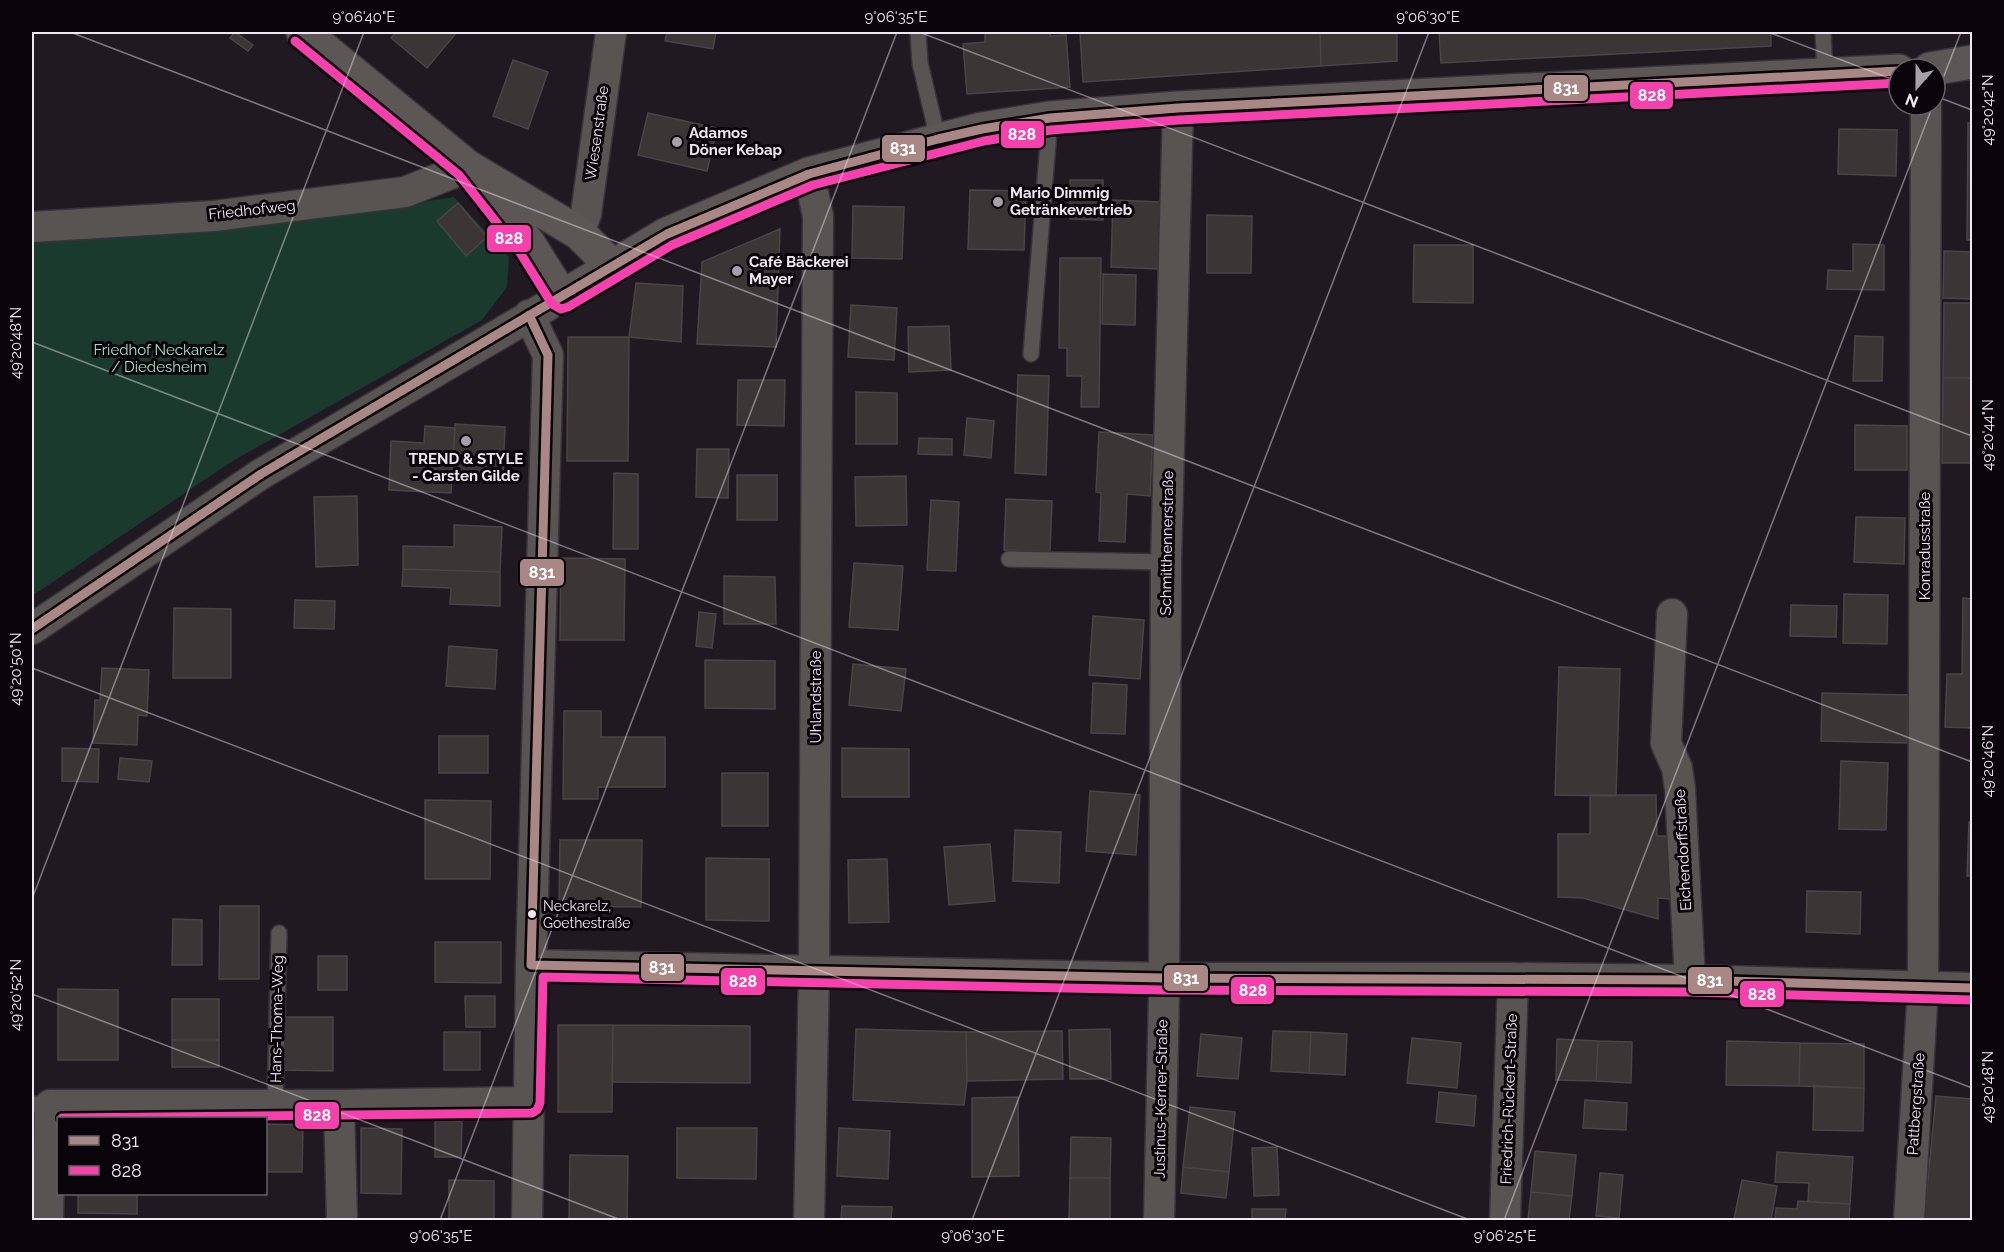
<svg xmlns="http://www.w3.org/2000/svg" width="2004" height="1252" font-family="Raleway,sans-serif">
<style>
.green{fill:#1b3a2e}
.building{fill:#3c3535;stroke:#4b4444;stroke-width:1.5}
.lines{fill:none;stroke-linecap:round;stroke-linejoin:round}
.lane-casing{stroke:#38333a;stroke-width:18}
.street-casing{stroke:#38333a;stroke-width:33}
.secondary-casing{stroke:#38333a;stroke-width:36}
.lane{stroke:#585452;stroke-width:15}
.street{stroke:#585452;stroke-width:30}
.secondary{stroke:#5c5755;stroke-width:33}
.bus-1-casing{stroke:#09040a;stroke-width:14}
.bus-2-casing{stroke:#09040a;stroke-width:14}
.bus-1{stroke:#a88784;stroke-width:9}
.bus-2{stroke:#f640ac;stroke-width:9}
.ticks{fill:none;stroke:#f1e7f3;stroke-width:1.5;stroke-opacity:0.45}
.poi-dot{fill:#a89faa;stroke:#09040a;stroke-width:2}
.bus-dot{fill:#f1e7f3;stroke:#09040a;stroke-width:2}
.labels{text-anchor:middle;stroke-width:6;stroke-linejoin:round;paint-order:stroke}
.bus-label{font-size:14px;fill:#f1e7f3;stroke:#09040a;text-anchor:start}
.street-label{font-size:15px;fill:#f1e7f3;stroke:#09040a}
.poi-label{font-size:15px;font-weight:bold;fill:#f1e7f3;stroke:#09040a;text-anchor:start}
.park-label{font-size:15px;fill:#9de0c2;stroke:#09040a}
.line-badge{stroke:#09040a;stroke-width:2}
.badge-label{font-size:16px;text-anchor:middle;font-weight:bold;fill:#fff}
.neatline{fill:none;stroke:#f1e7f3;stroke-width:2}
.ticks-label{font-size:15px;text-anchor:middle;fill:#f1e7f3}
</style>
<rect width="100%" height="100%" fill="#201922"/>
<path class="green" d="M 454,197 L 509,257 L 507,287 L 482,320 L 231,462 L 32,596 L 32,239 L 270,225 Z"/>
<path class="building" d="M 235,32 L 253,45 L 248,51 L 230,38 Z
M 396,32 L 457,32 L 427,68 L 391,38 Z
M 667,32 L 716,32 L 713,49 L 665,41 Z
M 1003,32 L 1050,32 L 1050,36 L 1066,35 L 1070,87 L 967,94 L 963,44 L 985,42 L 985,33 Z
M 1080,32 L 1320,32 L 1321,66 L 1083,82 Z
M 1320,32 L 1397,32 L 1397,61 L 1321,66 Z
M 1439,32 L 1771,32 L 1771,46 L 1441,63 Z
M 513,60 L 548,72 L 528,129 L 493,116 Z
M 648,113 L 717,128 L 707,171 L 638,155 Z
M 1968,123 L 1972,123 L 1972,240 L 1967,240 Z
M 1839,129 L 1897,130 L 1896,176 L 1838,174 Z
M 1070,180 L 1103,180 L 1103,220 L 1070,219 Z
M 970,190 L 1026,191 L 1024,250 L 968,249 Z
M 1113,200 L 1161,202 L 1159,269 L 1111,267 Z
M 458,203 L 487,237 L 466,256 L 437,221 Z
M 853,206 L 904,207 L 902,259 L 852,258 Z
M 1207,215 L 1252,216 L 1251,273 L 1207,273 Z
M 780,229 L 776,347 L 697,344 L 702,262 Z
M 1853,244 L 1884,245 L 1884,290 L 1827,289 L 1828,270 L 1853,271 Z
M 1414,245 L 1473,245 L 1473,303 L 1413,302 Z
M 1944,251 L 1972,252 L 1972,299 L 1943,298 Z
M 1060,258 L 1101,258 L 1099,407 L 1081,407 L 1082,376 L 1067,376 L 1067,348 L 1059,348 Z
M 1103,274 L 1136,275 L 1135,325 L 1102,324 Z
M 636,283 L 683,286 L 681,342 L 629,337 Z
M 1944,303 L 1972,303 L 1972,378 L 1943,378 Z
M 851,305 L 897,308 L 894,360 L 848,357 Z
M 949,326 L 951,370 L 909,372 L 908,327 Z
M 1855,336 L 1883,337 L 1882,381 L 1853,381 Z
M 568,337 L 629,337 L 628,461 L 567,461 Z
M 1018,375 L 1049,376 L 1046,475 L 1015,473 Z
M 1943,378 L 1972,378 L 1972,463 L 1942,463 Z
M 738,380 L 785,380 L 784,426 L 737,425 Z
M 856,392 L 897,393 L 897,444 L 856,444 Z
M 967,418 L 994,421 L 991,458 L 964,455 Z
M 455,424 L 505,427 L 503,477 L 452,474 Z
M 1855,425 L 1907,426 L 1907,470 L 1855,470 Z
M 425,426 L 455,428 L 451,493 L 389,490 L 391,441 L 424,443 Z
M 1099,432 L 1153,435 L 1150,496 L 1127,494 L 1125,542 L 1099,541 L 1101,493 L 1096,492 Z
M 919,438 L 952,439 L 952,455 L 918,454 Z
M 697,449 L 729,449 L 728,498 L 696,497 Z
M 614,473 L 638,474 L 638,549 L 613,549 Z
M 737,475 L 777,475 L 777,520 L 737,520 Z
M 906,476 L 907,525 L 856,526 L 855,477 Z
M 357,496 L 358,565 L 316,567 L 314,497 Z
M 1006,499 L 1052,501 L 1050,552 L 1004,550 Z
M 931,500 L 959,502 L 956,571 L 927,570 Z
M 1856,517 L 1905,518 L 1904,564 L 1854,562 Z
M 454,525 L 502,527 L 500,572 L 403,569 L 403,546 L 454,547 Z
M 561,558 L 625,559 L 624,640 L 560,640 Z
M 854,563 L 903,566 L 898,630 L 849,627 Z
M 403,569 L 500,572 L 500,606 L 450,604 L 451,588 L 402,586 Z
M 724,576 L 775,577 L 776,624 L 724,624 Z
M 1844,594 L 1888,595 L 1887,644 L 1843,643 Z
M 1963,598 L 1972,599 L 1972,728 L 1945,727 L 1947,674 L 1962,674 Z
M 295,600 L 335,601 L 334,629 L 294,628 Z
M 1791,605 L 1837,606 L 1836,637 L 1790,636 Z
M 174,608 L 231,609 L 231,678 L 173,678 Z
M 699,612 L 716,614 L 712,648 L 696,646 Z
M 1093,616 L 1144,620 L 1140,679 L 1089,675 Z
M 449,646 L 497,650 L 495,689 L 446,686 Z
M 705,660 L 775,661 L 775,709 L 705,708 Z
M 853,664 L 906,669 L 901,711 L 849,705 Z
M 1559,667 L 1620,669 L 1616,796 L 1555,795 Z
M 102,668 L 149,670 L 147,716 L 138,715 L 137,745 L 93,743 L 95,700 L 100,700 Z
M 1093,683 L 1127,685 L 1125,734 L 1091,733 Z
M 1822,693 L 1908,695 L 1907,743 L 1821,741 Z
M 564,711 L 601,711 L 601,737 L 665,737 L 665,787 L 598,787 L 598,799 L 563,799 Z
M 439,736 L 488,736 L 488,773 L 439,773 Z
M 62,748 L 99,749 L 98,782 L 62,781 Z
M 842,748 L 909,749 L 909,797 L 842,797 Z
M 120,758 L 152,761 L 149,782 L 118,779 Z
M 1841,761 L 1888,763 L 1886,830 L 1839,829 Z
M 722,773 L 768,773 L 768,826 L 722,826 Z
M 1090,791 L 1140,795 L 1136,855 L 1086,851 Z
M 1590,795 L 1656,795 L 1657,836 L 1673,836 L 1672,899 L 1658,898 L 1658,919 L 1583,898 L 1558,897 L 1558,834 L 1590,834 Z
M 425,800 L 491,801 L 490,879 L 425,879 Z
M 1969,822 L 1972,822 L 1972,876 L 1967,876 Z
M 1015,830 L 1061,832 L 1059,883 L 1013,881 Z
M 560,840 L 642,840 L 641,907 L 559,906 Z
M 990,844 L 995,901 L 949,905 L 944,847 Z
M 706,858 L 769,859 L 769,921 L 706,920 Z
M 887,859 L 889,922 L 849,923 L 848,860 Z
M 1807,891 L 1861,892 L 1860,934 L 1806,932 Z
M 220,906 L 259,906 L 259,979 L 219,979 Z
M 173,919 L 202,920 L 202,965 L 172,965 Z
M 435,942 L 501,942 L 501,983 L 435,982 Z
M 318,956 L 347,956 L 347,990 L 318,990 Z
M 58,989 L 118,990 L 118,1060 L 58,1060 Z
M 465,996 L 495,996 L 495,1027 L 466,1027 Z
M 172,999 L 219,999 L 219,1040 L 172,1040 Z
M 282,1017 L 333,1017 L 333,1071 L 282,1070 Z
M 558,1025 L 613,1025 L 612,1112 L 558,1112 Z
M 613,1025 L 750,1026 L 750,1083 L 612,1082 Z
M 856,1029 L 966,1032 L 967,1081 L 964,1105 L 853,1100 Z
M 1110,1029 L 1111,1079 L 1070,1079 L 1069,1030 Z
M 1062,1031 L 1063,1079 L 967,1081 L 966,1032 Z
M 1273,1031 L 1311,1032 L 1309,1073 L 1271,1071 Z
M 444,1032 L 480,1032 L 480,1070 L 444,1070 Z
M 1311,1032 L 1347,1034 L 1345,1075 L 1309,1073 Z
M 1201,1034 L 1242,1038 L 1238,1079 L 1197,1076 Z
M 1412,1038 L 1461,1043 L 1457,1088 L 1407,1083 Z
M 1557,1039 L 1598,1041 L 1596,1081 L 1556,1080 Z
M 172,1040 L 219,1040 L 219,1067 L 172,1067 Z
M 1598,1041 L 1632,1042 L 1631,1083 L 1596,1081 Z
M 1727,1041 L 1800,1043 L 1799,1086 L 1726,1085 Z
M 1800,1043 L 1864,1044 L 1864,1088 L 1799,1086 Z
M 1814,1086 L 1864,1088 L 1863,1131 L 1813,1130 Z
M 1439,1092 L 1476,1096 L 1474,1126 L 1436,1122 Z
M 1936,1096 L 1972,1099 L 1972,1220 L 1924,1220 Z
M 1018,1097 L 1019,1176 L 972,1177 L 972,1098 Z
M 1585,1100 L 1627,1103 L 1626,1130 L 1583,1128 Z
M 1190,1107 L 1235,1112 L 1229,1172 L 1183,1167 Z
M 435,1120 L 462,1121 L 461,1157 L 435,1157 Z
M 266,1124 L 303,1125 L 302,1172 L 266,1172 Z
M 361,1128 L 402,1129 L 401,1194 L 361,1193 Z
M 677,1128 L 757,1128 L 756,1179 L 677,1178 Z
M 839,1128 L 890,1131 L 888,1179 L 837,1176 Z
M 1071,1137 L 1111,1138 L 1110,1178 L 1070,1178 Z
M 1277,1147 L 1279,1195 L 1254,1196 L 1252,1148 Z
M 1535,1151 L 1576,1155 L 1572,1196 L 1531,1192 Z
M 1777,1152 L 1853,1157 L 1850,1204 L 1808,1202 L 1809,1183 L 1775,1182 Z
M 570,1155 L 628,1156 L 627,1220 L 569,1220 Z
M 1183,1167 L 1229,1172 L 1226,1198 L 1181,1193 Z
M 1600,1173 L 1623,1175 L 1619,1218 L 1596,1216 Z
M 1070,1178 L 1110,1178 L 1110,1220 L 1069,1220 Z
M 449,1180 L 494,1181 L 494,1220 L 449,1220 Z
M 1742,1180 L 1777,1186 L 1771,1220 L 1734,1219 Z
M 1531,1192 L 1572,1196 L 1569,1220 L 1528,1220 Z
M 78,1194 L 137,1194 L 137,1214 L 78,1213 Z
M 1798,1201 L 1850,1204 L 1849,1220 L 1775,1220 L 1776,1208 L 1797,1209 Z
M 842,1206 L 892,1207 L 891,1220 L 841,1220 Z
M 1252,1209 L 1286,1209 L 1285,1220 L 1252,1220 Z
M 701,1219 L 757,1219 L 757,1220 L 701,1220 Z"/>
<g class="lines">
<g class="lane-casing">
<path id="lane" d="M 918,32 L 920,63 L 938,139
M 1823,32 L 1825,76
M 1031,354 L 1050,118
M 1009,559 L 1166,562
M 32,1104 L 50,1105
M 275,1105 L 279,933"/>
</g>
<g class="street-casing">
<path id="street" d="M 32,227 L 214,216 L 405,192 L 468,167
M 579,233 L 586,214 L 611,32
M 1672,614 L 1666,743 L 1677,768 L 1680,789 L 1690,980
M 32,629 L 261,474 L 547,306
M 531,965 L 1164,978 L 1513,978 L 1690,980 L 1972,988
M 339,1105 L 342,1220
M 48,1220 L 50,1105 L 339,1105 L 528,1102
M 527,1220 L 531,965 L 548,355 L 529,315
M 809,1220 L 814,972 L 818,216 L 809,174
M 1159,1220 L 1164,994 L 1166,562 L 1178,108
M 1505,1220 L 1513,978
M 1909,1220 L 1923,988 L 1926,105"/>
</g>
<g class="secondary-casing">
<path id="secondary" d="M 303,32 L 468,167 L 579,233 L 612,266
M 1930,69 L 1972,62
M 468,167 L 529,244 L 562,297 L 667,234 L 809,174 L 982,129 L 1050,118 L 1178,108 L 1899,71"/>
</g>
<use href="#lane" class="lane"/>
<use href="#street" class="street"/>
<use href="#secondary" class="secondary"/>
<g class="bus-1-casing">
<path id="bus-1" d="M 529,315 L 548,355 L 531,965 L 1164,978 L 1690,980 L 1972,988
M 32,629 L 261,474 L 667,234 L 809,174 L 938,139 L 982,129 L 1050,118 L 1178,108 L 1899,71"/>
</g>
<g class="bus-2-casing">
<path id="bus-2" d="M 295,41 L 459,175 L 519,251 L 552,304 L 561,309 L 568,307 L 672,245 L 813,185 L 984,141 L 1051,130 L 1179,120 L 1899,83
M 62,1118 L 532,1113 L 537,1110 L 540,1103 L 543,977 L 1164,990 L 1690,992 L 1972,1000"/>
</g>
<use href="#bus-1" class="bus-1"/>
<use href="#bus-2" class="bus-2"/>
</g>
<path class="ticks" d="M 70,32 L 1972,762M 919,32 L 1972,436M 1768,32 L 1899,82M 1935,96 L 1972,110M 1935,99 L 1961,32M 32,342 L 1972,1088M 32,668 L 1470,1220M 32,899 L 364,32M 32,994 L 621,1220M 440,1220 L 897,32M 972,1220 L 1429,32M 1504,1220 L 1933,105"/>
<g class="poi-dot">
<circle cx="677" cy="142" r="6"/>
<circle cx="998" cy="202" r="6"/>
<circle cx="737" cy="271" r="6"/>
<circle cx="466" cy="441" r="6"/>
</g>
<circle class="bus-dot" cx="532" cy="914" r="5"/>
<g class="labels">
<g class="bus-label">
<text x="543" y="911">Neckarelz,<tspan x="543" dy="17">Goethestraße</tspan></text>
</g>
<g class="street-label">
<text transform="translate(597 133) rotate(-82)" y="5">Wiesenstraße</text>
<text transform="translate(252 210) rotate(-6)" y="5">Friedhofweg</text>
<text transform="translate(1167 543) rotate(-89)" y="5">Schmitthennerstraße</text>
<text transform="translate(1925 546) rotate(-90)" y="5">Konradusstraße</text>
<text transform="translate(816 697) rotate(-90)" y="5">Uhlandstraße</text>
<text transform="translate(1683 850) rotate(-93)" y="5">Eichendorffstraße</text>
<text transform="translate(277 1019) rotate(-89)" y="5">Hans-Thoma-Weg</text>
<text transform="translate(1161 1099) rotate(-89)" y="5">Justinus-Kerner-Straße</text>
<text transform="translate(1509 1099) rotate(-88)" y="5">Friedrich-Rückert-Straße</text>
<text transform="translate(1916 1104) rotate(-86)" y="5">Pattbergstraße</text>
</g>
<g class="poi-label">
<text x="689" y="138">Adamos<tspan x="689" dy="17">Döner Kebap</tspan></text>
<text x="1010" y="198">Mario Dimmig<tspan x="1010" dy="17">Getränkevertrieb</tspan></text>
<text x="749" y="267">Café Bäckerei<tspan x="749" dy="17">Mayer</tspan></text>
<text x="466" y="464" text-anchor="middle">TREND &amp; STYLE<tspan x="466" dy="17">- Carsten Gilde</tspan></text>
</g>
<g class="park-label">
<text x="159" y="355">Friedhof Neckarelz<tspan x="159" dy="17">/ Diedesheim</tspan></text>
</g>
</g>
<g class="line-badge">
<rect x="1543" y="74" width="46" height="28" rx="6" fill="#a88784"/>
<rect x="1629" y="81" width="45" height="29" rx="6" fill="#f640ac"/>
<rect x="1000" y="120" width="45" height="29" rx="6" fill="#f640ac"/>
<rect x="881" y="134" width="45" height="29" rx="6" fill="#a88784"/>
<rect x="486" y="224" width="46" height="29" rx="6" fill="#f640ac"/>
<rect x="519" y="558" width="46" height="29" rx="6" fill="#a88784"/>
<rect x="640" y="953" width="45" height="29" rx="6" fill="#a88784"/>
<rect x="1163" y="964" width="46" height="28" rx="6" fill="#a88784"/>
<rect x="1687" y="966" width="46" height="29" rx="6" fill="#a88784"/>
<rect x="720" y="967" width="46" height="29" rx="6" fill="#f640ac"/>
<rect x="1230" y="976" width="45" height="29" rx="6" fill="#f640ac"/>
<rect x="1739" y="980" width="46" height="28" rx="6" fill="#f640ac"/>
<rect x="294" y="1101" width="46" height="29" rx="6" fill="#f640ac"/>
</g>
<g class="badge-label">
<text x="1566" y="94">831</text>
<text x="1652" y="101">828</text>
<text x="1022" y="140">828</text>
<text x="903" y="154">831</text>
<text x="509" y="244">828</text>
<text x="542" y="578">831</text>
<text x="662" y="973">831</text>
<text x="1186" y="984">831</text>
<text x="1710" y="986">831</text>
<text x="743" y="987">828</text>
<text x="1253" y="996">828</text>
<text x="1762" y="1000">828</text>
<text x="317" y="1121">828</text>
</g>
<rect width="2004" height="1252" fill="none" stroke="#09040a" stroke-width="66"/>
<rect x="57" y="1117" width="210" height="78" fill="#09040a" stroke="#665f67" stroke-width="1.5"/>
<rect x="69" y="1136" width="30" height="9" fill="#a88784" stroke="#665f67" stroke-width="1.5"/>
<text x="111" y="1147" font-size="18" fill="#f1e7f3">831</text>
<rect x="69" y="1166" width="30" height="9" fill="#f640ac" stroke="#665f67" stroke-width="1.5"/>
<text x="111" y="1177" font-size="18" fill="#f1e7f3">828</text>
<g transform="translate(1917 87) rotate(201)"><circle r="28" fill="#09040a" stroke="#665f67" stroke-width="1.5"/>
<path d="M0-4.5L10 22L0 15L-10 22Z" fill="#a89faa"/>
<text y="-9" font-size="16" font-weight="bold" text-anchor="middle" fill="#f1e7f3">N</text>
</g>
<rect x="33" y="33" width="1938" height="1186" class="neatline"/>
<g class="ticks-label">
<text x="364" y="22">9°06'40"E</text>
<text x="896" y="22">9°06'35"E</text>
<text x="1428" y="22">9°06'30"E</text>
<text transform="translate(1988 110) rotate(-90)" y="5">49°20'42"N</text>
<text transform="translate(16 343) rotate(-90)" y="5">49°20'48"N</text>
<text transform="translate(1988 435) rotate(-90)" y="5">49°20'44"N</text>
<text transform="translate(16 669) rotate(-90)" y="5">49°20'50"N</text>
<text transform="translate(1988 761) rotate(-90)" y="5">49°20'46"N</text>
<text transform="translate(16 995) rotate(-90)" y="5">49°20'52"N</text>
<text transform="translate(1988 1087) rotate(-90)" y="5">49°20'48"N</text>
<text x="441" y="1241">9°06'35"E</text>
<text x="973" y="1241">9°06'30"E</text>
<text x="1505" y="1241">9°06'25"E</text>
</g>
</svg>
